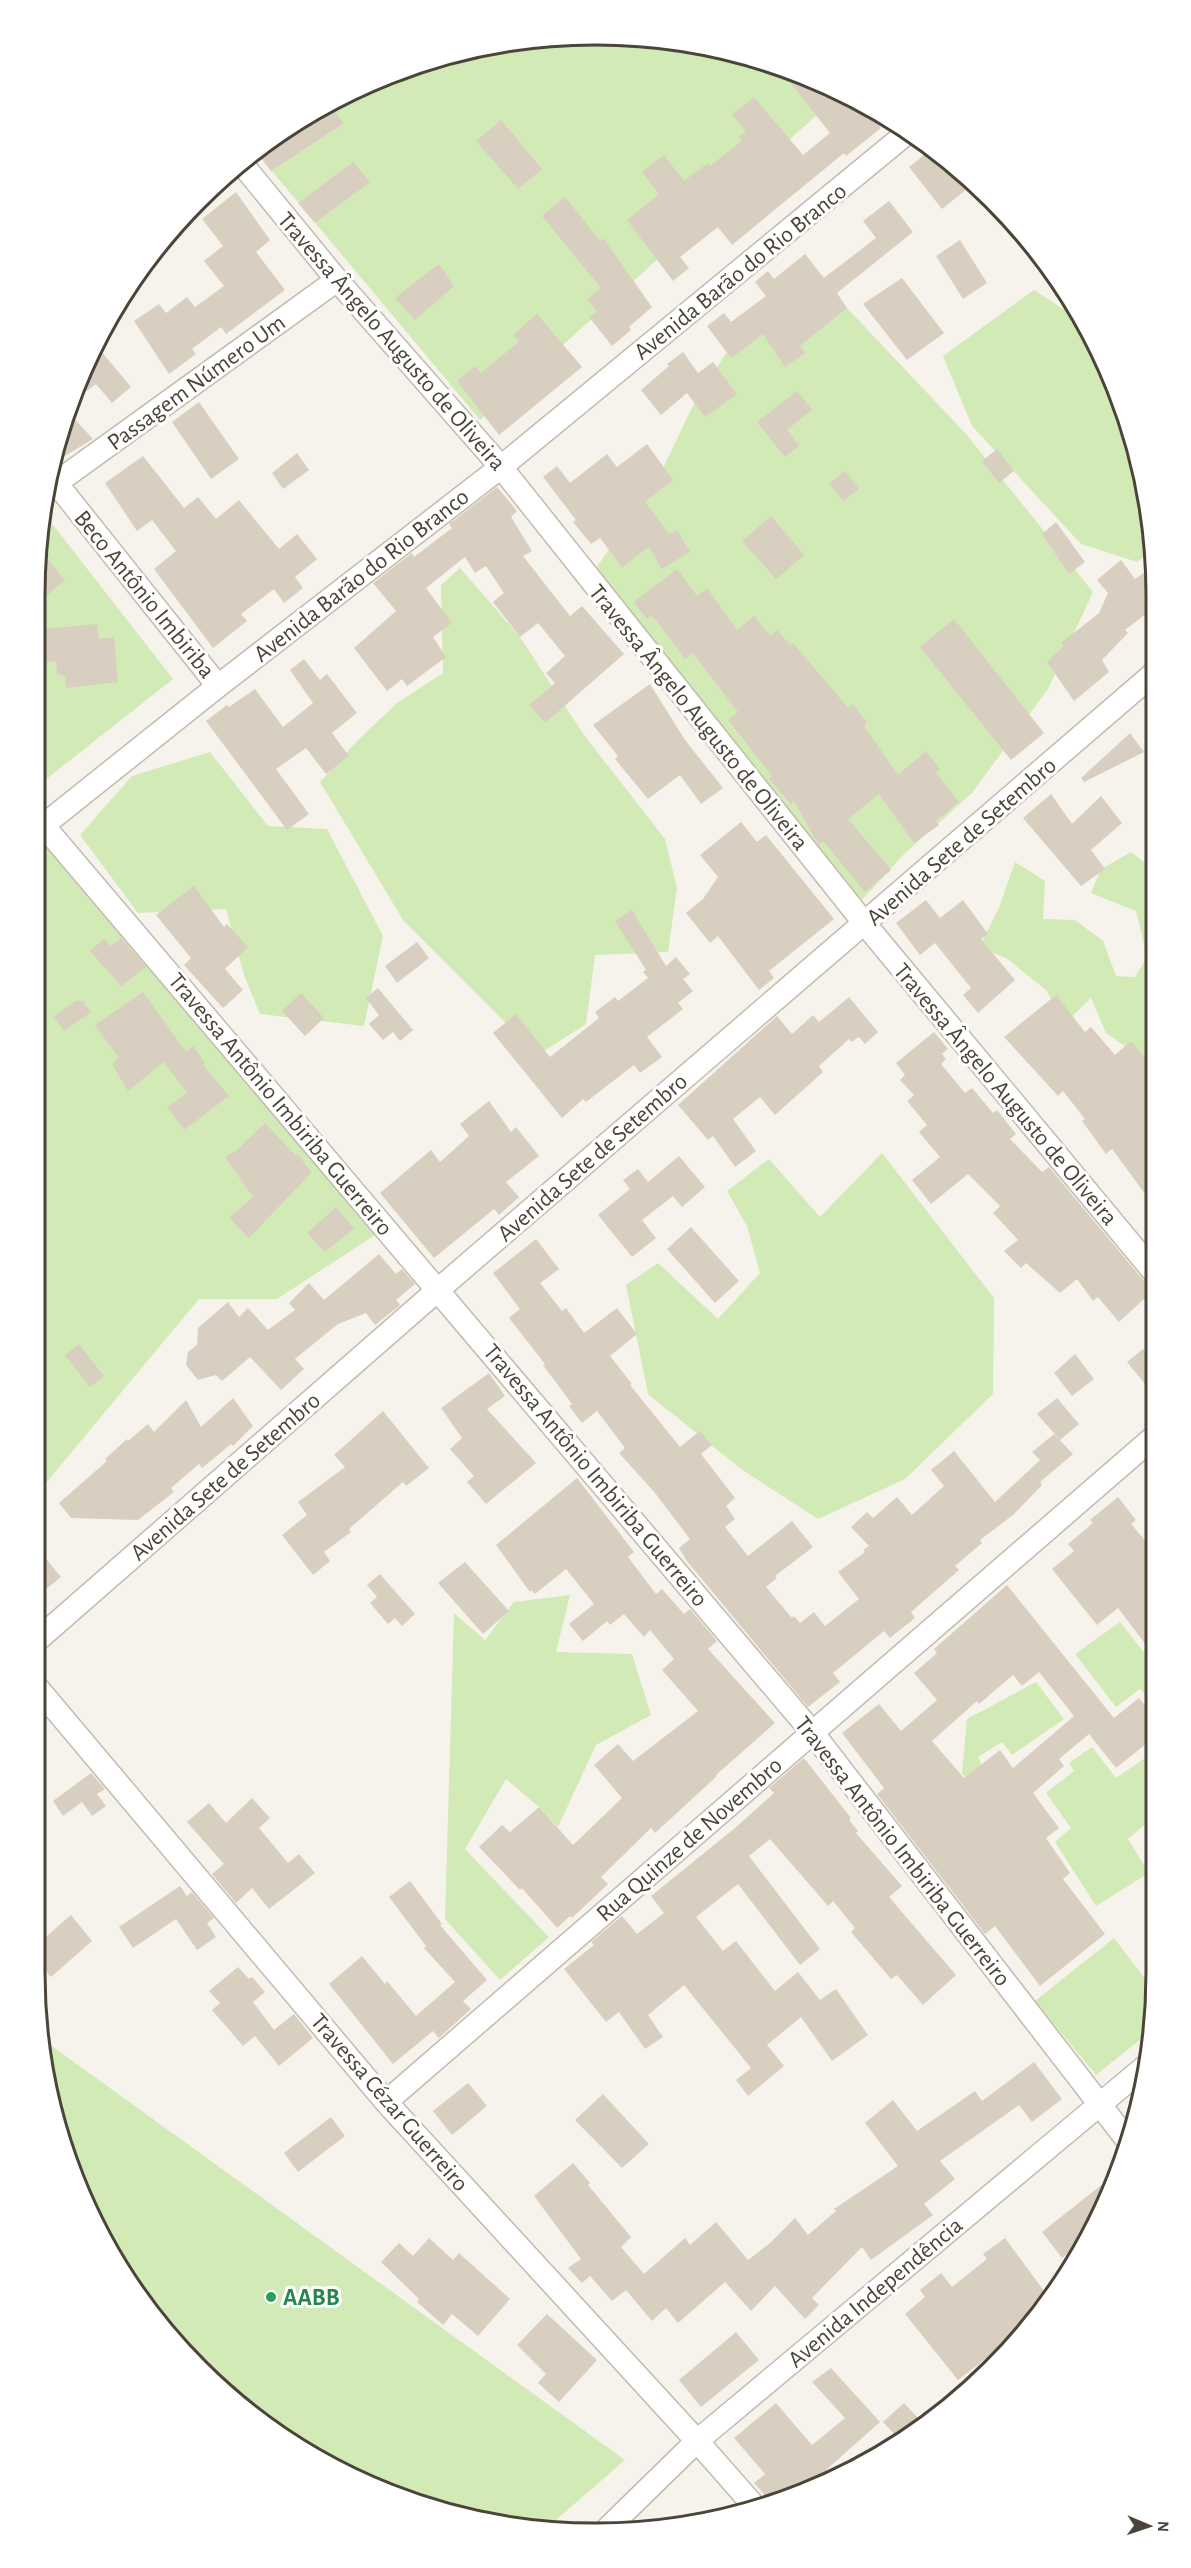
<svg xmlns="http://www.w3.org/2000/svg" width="1191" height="2568" font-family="'Alegreya Sans',sans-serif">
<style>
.green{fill:#d2eab5}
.building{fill:#d8cfc1;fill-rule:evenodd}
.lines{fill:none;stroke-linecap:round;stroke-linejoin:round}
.minor-casing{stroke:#c2bbae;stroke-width:25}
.minor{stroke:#fff;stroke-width:22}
.leisure-dot{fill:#2e9e5b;stroke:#fff;stroke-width:2}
.labels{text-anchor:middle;stroke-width:6;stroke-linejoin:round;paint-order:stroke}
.street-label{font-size:24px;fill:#4b4439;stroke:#fff}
.leisure-label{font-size:24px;font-weight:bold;fill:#27864d;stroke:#fff;text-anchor:start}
.rim{fill:none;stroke:#4b4439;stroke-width:3}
</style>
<rect width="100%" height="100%" fill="#f6f3ec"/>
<path class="green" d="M 595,35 L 705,45 L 810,77 L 840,94 L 480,420 L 256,152 L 284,129 L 381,77 L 486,45 Z
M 1034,290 L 1077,318 L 1114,380 L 1152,522 L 1152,551 L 1137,562 L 1081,544 L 972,426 L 943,356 Z
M 837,301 L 847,308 L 966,434 L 1093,592 L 1048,689 L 972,793 L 905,853 L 862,900 L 595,569 L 652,491 L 698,395 L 744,327 Z
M 43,512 L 173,679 L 35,788 L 35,595 Z
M 460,568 L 520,637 L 584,735 L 665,839 L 677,888 L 668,952 L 595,955 L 586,1024 L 538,1055 L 403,920 L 320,782 L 356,742 L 397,703 L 443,673 L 441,585 Z
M 210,752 L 268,826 L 327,829 L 383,936 L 364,1026 L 260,1014 L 244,975 L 226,909 L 138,913 L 80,835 L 132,776 Z
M 43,844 L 375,1235 L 277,1299 L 199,1299 L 35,1496 L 35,851 Z
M 1131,852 L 1153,869 L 1154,1118 L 1137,1128 L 1132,1051 L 1106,1033 L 1091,998 L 1065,1023 L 1046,990 L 1006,958 L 979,947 L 999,908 L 1015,862 L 1045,881 L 1043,919 L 1075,920 L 1103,941 L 1116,976 L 1135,977 L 1147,957 L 1136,911 L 1091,893 L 1101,869 Z
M 882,1153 L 994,1298 L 993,1394 L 905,1479 L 818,1519 L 741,1469 L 648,1394 L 626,1285 L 658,1263 L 718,1319 L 760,1273 L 747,1226 L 727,1191 L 769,1159 L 820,1217 Z
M 570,1595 L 556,1652 L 632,1654 L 651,1715 L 596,1745 L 558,1827 L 539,1807 L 506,1779 L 465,1849 L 549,1937 L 500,1980 L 445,1919 L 454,1613 L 485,1640 L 514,1602 Z
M 1120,1622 L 1150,1660 L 1155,1656 L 1156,1706 L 1140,1689 L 1116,1707 L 1075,1654 Z
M 1036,1682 L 1064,1719 L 1012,1755 L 1002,1742 L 978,1757 L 993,1788 L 978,1793 L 962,1773 L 967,1719 Z
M 1092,1747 L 1116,1778 L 1145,1758 L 1156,1770 L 1156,1815 L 1128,1839 L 1149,1873 L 1096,1906 L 1055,1842 L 1071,1828 L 1046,1793 L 1074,1771 L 1069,1763 Z
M 1114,1938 L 1155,1992 L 1151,2031 L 1096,2075 L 1035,2001 Z
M 49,2044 L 625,2460 L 550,2525 L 486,2523 L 315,2459 L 173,2342 L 109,2253 L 64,2153 L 47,2049 Z"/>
<path class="building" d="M 778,67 L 810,77 L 866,109 L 881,128 L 846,156 L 844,153 L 732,245 L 718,227 L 680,257 L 689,268 L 673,281 L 627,220 L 659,194 L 642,172 L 664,155 L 684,181 L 708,163 L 710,166 L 742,141 L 739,137 L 746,131 L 732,115 L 754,97 L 803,155 L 830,133 Z
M 329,105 L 344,123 L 271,171 L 256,152 L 284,129 Z
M 501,120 L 542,169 L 518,189 L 476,141 Z
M 933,148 L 967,189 L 942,209 L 909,167 Z
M 353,162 L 370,182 L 315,223 L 298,203 Z
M 236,192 L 270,240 L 256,252 L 285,290 L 226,334 L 221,327 L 192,349 L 196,354 L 169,374 L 134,321 L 159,304 L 166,313 L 187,297 L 195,307 L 224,286 L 204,261 L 223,246 L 202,219 Z
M 565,197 L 600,241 L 603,238 L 652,307 L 629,327 L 631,330 L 612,346 L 589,317 L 597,311 L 587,300 L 601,288 L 542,216 Z
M 889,201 L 913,232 L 837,293 L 847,308 L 800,346 L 805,353 L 785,367 L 763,334 L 731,358 L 707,326 L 724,313 L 731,322 L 766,296 L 755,282 L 768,271 L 774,279 L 805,254 L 824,278 L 876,238 L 863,221 Z
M 960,240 L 987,283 L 963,299 L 936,256 Z
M 439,264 L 454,286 L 415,320 L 395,298 Z
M 902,278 L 944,333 L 907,360 L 863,304 Z
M 537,314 L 582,367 L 499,435 L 457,381 L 475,366 L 481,373 L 519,342 L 513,335 Z
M 96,345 L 131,387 L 112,403 L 96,384 L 71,402 L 77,381 Z
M 683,352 L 698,373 L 713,362 L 737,394 L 705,417 L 687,393 L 661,415 L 641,390 L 669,366 L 667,364 Z
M 797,391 L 812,410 L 787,430 L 799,446 L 785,457 L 757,422 Z
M 199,402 L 239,459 L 211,479 L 172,422 Z
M 68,412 L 93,439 L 55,462 L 53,461 Z
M 647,444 L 673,480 L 645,502 L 669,534 L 677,530 L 690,552 L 662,569 L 649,547 L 622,567 L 600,538 L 591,544 L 573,522 L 576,520 L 543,477 L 557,466 L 570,483 L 607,454 L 617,467 Z
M 997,449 L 1014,471 L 999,483 L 982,461 Z
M 297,453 L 309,470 L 283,489 L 272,473 Z
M 143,456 L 184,508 L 198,497 L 216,519 L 239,500 L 279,549 L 297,534 L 317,559 L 295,577 L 303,588 L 284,603 L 274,589 L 241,614 L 247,621 L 213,648 L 154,569 L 176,551 L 152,520 L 137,531 L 105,483 Z
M 845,471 L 859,489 L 843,501 L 829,484 Z
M 497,487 L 517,511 L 511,517 L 532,551 L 523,556 L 570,616 L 582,606 L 624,654 L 545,723 L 529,705 L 555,683 L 546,673 L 565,656 L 538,623 L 520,637 L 493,602 L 504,593 L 486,566 L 475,573 L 465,557 L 426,588 L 452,623 L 433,637 L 446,657 L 407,686 L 402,679 L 387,691 L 354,648 L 396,611 L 373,583 L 412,553 L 414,557 L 452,528 L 449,524 Z
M 771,516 L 804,555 L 776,579 L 742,541 Z
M 1056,522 L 1085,562 L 1069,574 L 1042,534 Z
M 39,549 L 65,580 L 45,597 L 36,585 Z
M 1121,560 L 1135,579 L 1152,567 L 1152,609 L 1125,630 L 1128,633 L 1102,660 L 1109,672 L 1074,701 L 1047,662 L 1064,646 L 1061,643 L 1099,613 L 1108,593 L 1097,580 Z
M 677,569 L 697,596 L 707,588 L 737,630 L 754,616 L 770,636 L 777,630 L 790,645 L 793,643 L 848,708 L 853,704 L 867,723 L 864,726 L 898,775 L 926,751 L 940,769 L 936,773 L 959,802 L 936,821 L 939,825 L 914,843 L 879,794 L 848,819 L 891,870 L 865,892 L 823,841 L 819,845 L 816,840 L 794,801 L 791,804 L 769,779 L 772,776 L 728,720 L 738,712 L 693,653 L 685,659 L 652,615 L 647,619 L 634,602 Z
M 954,619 L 1044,733 L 1011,760 L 920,647 Z
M 97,624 L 99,639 L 114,637 L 118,682 L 66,688 L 65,676 L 57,674 L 56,661 L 36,664 L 34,630 Z
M 304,659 L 320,680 L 327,674 L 357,713 L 332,733 L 349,756 L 326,774 L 306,748 L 276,769 L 309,814 L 287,830 L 206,721 L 227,705 L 229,707 L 255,689 L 283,727 L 313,703 L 290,670 Z
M 650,684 L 685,740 L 723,788 L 701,804 L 680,775 L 648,799 L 615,759 L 618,756 L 593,725 Z
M 1130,733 L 1144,752 L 1084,782 L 1081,778 Z
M 1051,794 L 1072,824 L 1101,796 L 1122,823 L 1091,850 L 1105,869 L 1081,886 L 1023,818 Z
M 741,822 L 757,842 L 766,835 L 834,919 L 769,971 L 774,978 L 759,990 L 718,936 L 710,943 L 686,913 L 703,899 L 718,877 L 700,855 Z
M 194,886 L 224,927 L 227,924 L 248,947 L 225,969 L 243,990 L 223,1008 L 184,965 L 191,958 L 156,915 Z
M 926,900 L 940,918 L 963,900 L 988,934 L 981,939 L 1015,980 L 978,1013 L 963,995 L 971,988 L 935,943 L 920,955 L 896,923 Z
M 632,910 L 666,966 L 676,957 L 690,974 L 683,979 L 693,991 L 678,1003 L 683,1009 L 647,1037 L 662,1057 L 640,1073 L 634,1065 L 586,1102 L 583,1099 L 562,1118 L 493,1033 L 516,1014 L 550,1057 L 599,1018 L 595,1012 L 615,997 L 618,1001 L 648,978 L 643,972 L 646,970 L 615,921 Z
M 121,938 L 146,967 L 121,986 L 90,951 L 104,939 L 111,946 Z
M 417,942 L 429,958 L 397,983 L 385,966 Z
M 378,988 L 413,1030 L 400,1041 L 393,1032 L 383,1040 L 369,1024 L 379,1015 L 366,998 Z
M 143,992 L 186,1052 L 193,1046 L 205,1063 L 203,1065 L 229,1096 L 184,1130 L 167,1107 L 187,1093 L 164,1062 L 128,1091 L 112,1064 L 119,1058 L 95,1025 Z
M 301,993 L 324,1018 L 305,1036 L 282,1011 Z
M 1056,995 L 1085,1032 L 1091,1027 L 1115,1055 L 1131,1041 L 1153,1067 L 1154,1093 L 1146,1100 L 1154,1110 L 1154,1206 L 1112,1149 L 1106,1154 L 1082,1121 L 1085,1119 L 1063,1091 L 1058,1096 L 1004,1037 Z
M 849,997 L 878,1032 L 865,1044 L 859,1037 L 851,1042 L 849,1039 L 819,1066 L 823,1072 L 775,1115 L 760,1097 L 733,1119 L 756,1151 L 735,1167 L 713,1136 L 708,1140 L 678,1105 L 777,1016 L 792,1034 L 813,1015 L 819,1022 Z
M 76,1001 L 83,1001 L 91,1012 L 64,1031 L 54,1016 Z
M 934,1032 L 948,1049 L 942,1054 L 946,1059 L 941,1064 L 965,1093 L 972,1088 L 993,1113 L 997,1110 L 1016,1134 L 1010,1139 L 1042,1172 L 1049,1167 L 1144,1281 L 1154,1285 L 1154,1290 L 1119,1322 L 1098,1297 L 1093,1301 L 1077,1279 L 1060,1293 L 1026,1263 L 1021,1268 L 1004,1251 L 1018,1240 L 993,1213 L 1000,1206 L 968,1174 L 931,1204 L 912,1180 L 940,1157 L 919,1132 L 927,1125 L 907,1101 L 914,1095 L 900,1080 L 905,1075 L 896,1063 Z
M 489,1101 L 511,1132 L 516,1127 L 539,1156 L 506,1182 L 519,1197 L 499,1215 L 494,1209 L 434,1258 L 380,1193 L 431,1150 L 440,1162 L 469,1136 L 460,1124 Z
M 265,1123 L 296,1156 L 298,1154 L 311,1173 L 249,1238 L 229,1218 L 253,1197 L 225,1157 L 236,1151 Z
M 679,1156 L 705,1187 L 682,1207 L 673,1196 L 642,1220 L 656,1238 L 632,1257 L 598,1215 L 630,1189 L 623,1180 L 638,1169 L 648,1182 Z
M 336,1207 L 354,1228 L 325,1252 L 307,1233 Z
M 691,1227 L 739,1281 L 715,1303 L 667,1249 Z
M 536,1239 L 559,1269 L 540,1283 L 562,1311 L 566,1308 L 584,1333 L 617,1308 L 637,1334 L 610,1356 L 632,1384 L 630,1385 L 680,1447 L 700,1431 L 712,1445 L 701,1454 L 735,1498 L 726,1506 L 735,1519 L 725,1527 L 748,1556 L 792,1521 L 813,1547 L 775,1576 L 777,1578 L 766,1587 L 792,1618 L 794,1616 L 800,1623 L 814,1612 L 825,1626 L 859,1599 L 838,1572 L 865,1552 L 863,1550 L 869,1546 L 851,1527 L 867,1512 L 873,1518 L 897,1497 L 912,1515 L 944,1486 L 931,1470 L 954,1451 L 995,1502 L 1040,1460 L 1032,1452 L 1054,1434 L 1073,1454 L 1040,1482 L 1042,1485 L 1013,1515 L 980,1540 L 982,1543 L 955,1566 L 959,1570 L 911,1612 L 915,1618 L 890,1638 L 884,1631 L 833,1673 L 840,1682 L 808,1707 L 686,1560 L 679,1548 L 690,1539 L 655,1493 L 619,1453 L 625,1448 L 597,1411 L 582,1423 L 569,1406 L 572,1404 L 543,1365 L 545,1364 L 509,1318 L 520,1309 L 493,1273 Z
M 379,1254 L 396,1274 L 402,1269 L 415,1284 L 396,1300 L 400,1305 L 375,1325 L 366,1313 L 338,1324 L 295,1359 L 304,1369 L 281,1390 L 250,1357 L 222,1381 L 216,1375 L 198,1380 L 186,1365 L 188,1352 L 197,1345 L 198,1328 L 228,1302 L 239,1317 L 248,1308 L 268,1330 L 295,1310 L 289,1303 L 309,1283 L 324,1300 Z
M 79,1344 L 104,1376 L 90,1387 L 65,1355 Z
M 1143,1349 L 1154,1363 L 1155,1396 L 1127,1362 Z
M 1075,1354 L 1094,1379 L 1072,1396 L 1054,1373 Z
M 489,1373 L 505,1396 L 487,1409 L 536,1463 L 486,1504 L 467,1482 L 474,1476 L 450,1449 L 462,1438 L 441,1408 Z
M 233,1398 L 253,1426 L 233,1446 L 231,1444 L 202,1468 L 199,1464 L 171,1488 L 174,1492 L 138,1520 L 71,1518 L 59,1503 L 107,1461 L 105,1459 L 127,1439 L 128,1441 L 148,1424 L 154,1432 L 186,1400 L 201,1427 Z
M 1057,1398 L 1079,1424 L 1060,1440 L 1037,1414 Z
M 383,1411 L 429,1468 L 406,1486 L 403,1482 L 349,1529 L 351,1532 L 324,1552 L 330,1561 L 313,1575 L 282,1535 L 307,1515 L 298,1502 L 345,1467 L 334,1455 Z
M 577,1478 L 634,1552 L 628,1557 L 656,1594 L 662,1589 L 684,1614 L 690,1609 L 717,1641 L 708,1649 L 775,1723 L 716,1775 L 717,1776 L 655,1833 L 651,1828 L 601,1877 L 608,1884 L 572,1918 L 570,1916 L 557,1928 L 522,1888 L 520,1890 L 479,1847 L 502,1825 L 510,1832 L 539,1807 L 573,1845 L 622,1798 L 594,1765 L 618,1744 L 633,1761 L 698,1711 L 662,1670 L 674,1659 L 650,1630 L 644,1637 L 624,1614 L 610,1625 L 607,1621 L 583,1641 L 569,1624 L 594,1604 L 566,1569 L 535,1594 L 532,1590 L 530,1592 L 496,1545 Z
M 1118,1497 L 1136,1520 L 1131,1524 L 1155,1552 L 1155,1585 L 1146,1593 L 1155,1605 L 1155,1657 L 1118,1608 L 1097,1625 L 1052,1569 L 1074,1551 L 1068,1544 L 1093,1523 L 1090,1520 Z
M 34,1544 L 61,1577 L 34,1599 Z
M 465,1562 L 509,1611 L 483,1634 L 438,1583 Z
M 380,1574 L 415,1614 L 402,1626 L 395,1618 L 388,1624 L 370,1603 L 377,1597 L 367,1585 Z
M 1007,1585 L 1114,1718 L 1139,1698 L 1156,1718 L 1156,1736 L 1116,1768 L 1089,1734 L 1059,1759 L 1064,1766 L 1033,1793 L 1059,1828 L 1046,1838 L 1070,1873 L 1063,1879 L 1105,1934 L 1040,1986 L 995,1926 L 985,1934 L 877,1794 L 884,1788 L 842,1733 L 879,1704 L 901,1731 L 937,1700 L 914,1673 L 937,1653 L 934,1649 ZM 1039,1672 L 1074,1716 L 1013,1768 L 1000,1750 L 964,1778 L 932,1741 L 977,1701 L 979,1704 L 1013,1675 L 1022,1686 Z
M 804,1758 L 851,1818 L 849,1820 L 858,1831 L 856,1833 L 902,1886 L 889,1897 L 956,1975 L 923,2005 L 897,1975 L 891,1979 L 851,1932 L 855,1928 L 833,1901 L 828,1906 L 770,1839 L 749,1856 L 820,1949 L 800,1965 L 738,1884 L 696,1917 L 723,1951 L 736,1941 L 775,1991 L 798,1972 L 820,2000 L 836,1989 L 868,2035 L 832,2061 L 801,2017 L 767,2045 L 784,2066 L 748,2096 L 736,2080 L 751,2068 L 684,1985 L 648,2015 L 663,2037 L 645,2049 L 619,2012 L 606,2022 L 564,1969 L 594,1945 L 591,1942 L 622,1916 L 637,1934 L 664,1913 L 651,1896 L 735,1828 L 774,1793 L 769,1788 Z
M 91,1773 L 105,1789 L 97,1794 L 106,1806 L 92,1816 L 82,1802 L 63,1816 L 53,1801 Z
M 252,1798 L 270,1818 L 259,1828 L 288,1863 L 299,1854 L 315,1873 L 269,1909 L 252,1888 L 236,1903 L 212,1874 L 224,1864 L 187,1822 L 209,1803 L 226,1823 Z
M 410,1881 L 442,1924 L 440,1925 L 487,1980 L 463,2001 L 471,2009 L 439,2038 L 433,2031 L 393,2064 L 329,1984 L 362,1956 L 385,1984 L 387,1981 L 416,2016 L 455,1982 L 424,1948 L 426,1946 L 389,1897 Z
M 180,1886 L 187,1896 L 192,1892 L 214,1918 L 207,1923 L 216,1937 L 197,1950 L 176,1919 L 133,1948 L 119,1927 Z
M 71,1915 L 92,1941 L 51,1977 L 34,1958 L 34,1947 Z
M 238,1967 L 249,1979 L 252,1977 L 265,1992 L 253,2002 L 274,2030 L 294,2014 L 313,2038 L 279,2066 L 255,2036 L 243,2046 L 212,2010 L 220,2003 L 209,1991 Z
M 1034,2062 L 1062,2099 L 1032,2122 L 1019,2105 L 940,2161 L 955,2179 L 924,2204 L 933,2215 L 871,2260 L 862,2247 L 812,2298 L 819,2305 L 805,2319 L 775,2286 L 751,2311 L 725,2282 L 678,2323 L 666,2308 L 652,2321 L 626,2290 L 612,2301 L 590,2276 L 582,2283 L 568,2268 L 581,2259 L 534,2196 L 573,2163 L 590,2183 L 588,2185 L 631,2237 L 621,2247 L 644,2274 L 685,2238 L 690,2245 L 716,2222 L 748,2260 L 770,2243 L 795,2218 L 808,2235 L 836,2211 L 834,2209 L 898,2166 L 865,2123 L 893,2100 L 917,2131 L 975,2091 L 982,2101 Z
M 468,2083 L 487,2106 L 452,2135 L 433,2111 Z
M 603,2094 L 649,2144 L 622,2168 L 575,2120 Z
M 331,2117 L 345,2136 L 298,2172 L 284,2153 Z
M 1119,2171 L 1114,2187 L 1077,2246 L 1062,2258 L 1042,2232 Z
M 429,2238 L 453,2260 L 459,2253 L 510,2299 L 478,2336 L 452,2314 L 443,2325 L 417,2302 L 419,2299 L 381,2262 L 399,2243 L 413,2256 Z
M 1005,2238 L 1047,2295 L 1025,2329 L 958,2380 L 905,2314 L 925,2297 L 920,2290 L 941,2273 L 952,2287 L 987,2259 L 983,2254 Z
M 547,2314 L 597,2360 L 559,2402 L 538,2383 L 546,2374 L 517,2345 Z
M 736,2332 L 759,2360 L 701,2407 L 679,2380 Z
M 831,2368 L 880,2422 L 826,2470 L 833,2478 L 773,2504 L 754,2483 L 765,2474 L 734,2438 L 776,2403 L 812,2445 L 845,2418 L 812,2382 Z
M 904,2403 L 921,2421 L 899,2439 L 883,2422 Z"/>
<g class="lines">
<g class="minor-casing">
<path id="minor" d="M 242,164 L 337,280 L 501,467 L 865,924 L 1154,1272
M 49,474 L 218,686
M 56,483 L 337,280
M 43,825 L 812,1732 L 1128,2141
M 35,832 L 218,686 L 501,467 L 907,133
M 35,1642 L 439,1289 L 1152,675
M 35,1685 L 386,2102 L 697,2441 L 756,2508
M 386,2102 L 1155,1436
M 609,2527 L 697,2441 L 1147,2065"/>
</g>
<use href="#minor" class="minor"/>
</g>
<circle class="leisure-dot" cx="271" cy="2297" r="6"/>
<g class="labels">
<g class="street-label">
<text transform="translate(740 271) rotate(-39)" y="8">Avenida Barão do Rio Branco</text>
<text transform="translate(392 341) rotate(49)" y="8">Travessa Ângelo Augusto de Oliveira</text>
<text transform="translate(196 382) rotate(-36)" y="8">Passagem Número Um</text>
<text transform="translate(361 575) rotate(-38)" y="8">Avenida Barão do Rio Branco</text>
<text transform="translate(145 594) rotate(51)" y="8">Beco Antônio Imbiriba</text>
<text transform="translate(699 717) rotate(51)" y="8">Travessa Ângelo Augusto de Oliveira</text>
<text transform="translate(961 841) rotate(-41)" y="8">Avenida Sete de Setembro</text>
<text transform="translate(1006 1094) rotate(50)" y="8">Travessa Ângelo Augusto de Oliveira</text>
<text transform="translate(281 1104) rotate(50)" y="8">Travessa Antônio Imbiriba Guerreiro</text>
<text transform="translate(592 1157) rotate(-41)" y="8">Avenida Sete de Setembro</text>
<text transform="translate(596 1475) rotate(50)" y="8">Travessa Antônio Imbiriba Guerreiro</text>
<text transform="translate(225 1476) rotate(-41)" y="8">Avenida Sete de Setembro</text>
<text transform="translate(689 1839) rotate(-41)" y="8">Rua Quinze de Novembro</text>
<text transform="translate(903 1851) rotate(52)" y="8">Travessa Antônio Imbiriba Guerreiro</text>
<text transform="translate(390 2102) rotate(49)" y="8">Travessa Cézar Guerreiro</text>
<text transform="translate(875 2292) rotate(-40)" y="8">Avenida Independência</text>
</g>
<g class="leisure-label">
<text x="283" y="2305">AABB</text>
</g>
</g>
<path d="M0 0H1191V2568H0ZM595 45H596A550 550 0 0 1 1146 595V1973A550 550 0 0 1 596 2523H595A550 550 0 0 1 45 1973V595A550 550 0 0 1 595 45Z" fill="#fff" fill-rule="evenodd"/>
<path class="rim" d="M595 45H596A550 550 0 0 1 1146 595V1973A550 550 0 0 1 596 2523H595A550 550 0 0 1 45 1973V595A550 550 0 0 1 595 45Z"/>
<g transform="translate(1149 2526) rotate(92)" stroke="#ffffff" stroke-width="4.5" paint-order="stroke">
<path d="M0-4.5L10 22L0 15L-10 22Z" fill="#4b4439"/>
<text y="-9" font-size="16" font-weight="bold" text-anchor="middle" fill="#4b4439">N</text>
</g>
</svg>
